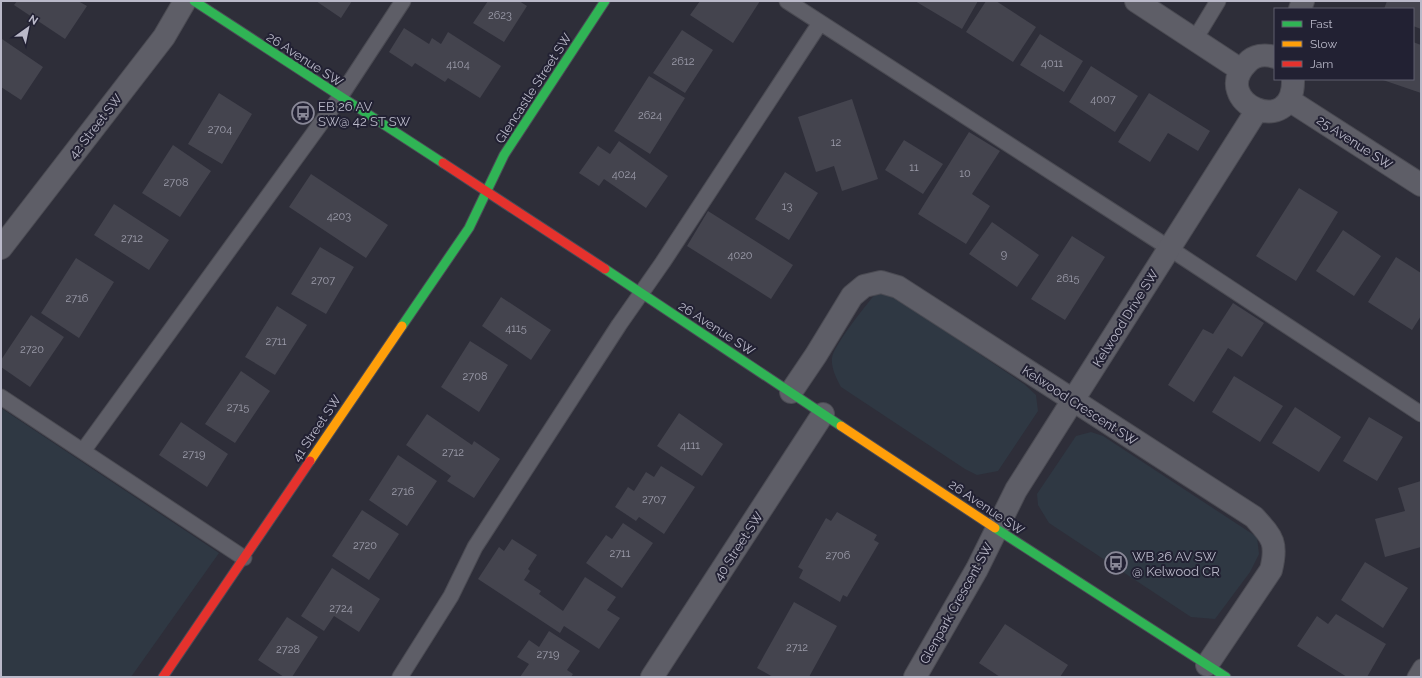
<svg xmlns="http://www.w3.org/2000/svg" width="1422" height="678" font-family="Raleway,sans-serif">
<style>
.green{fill:#2f3843}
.building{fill:#44444e}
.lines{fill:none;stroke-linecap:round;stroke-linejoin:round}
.lane-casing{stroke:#4b4b53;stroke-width:17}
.street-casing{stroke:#4b4b53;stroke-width:24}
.fast-casing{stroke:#4b4b56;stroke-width:11}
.slow-casing{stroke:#4b4b56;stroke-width:11}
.jam-casing{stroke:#4b4b56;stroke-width:11}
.lane{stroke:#5e5e67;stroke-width:15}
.street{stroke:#5e5e67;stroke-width:22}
.fast{stroke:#30b455;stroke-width:9}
.slow{stroke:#ff9f0a;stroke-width:9}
.jam{stroke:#e5322d;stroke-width:9}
.labels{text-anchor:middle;stroke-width:4;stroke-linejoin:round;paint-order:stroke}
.number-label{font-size:11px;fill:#9c9caa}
.street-label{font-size:13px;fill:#bab9c9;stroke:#222133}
.poi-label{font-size:13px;fill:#bab9c9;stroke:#222133;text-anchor:start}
</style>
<rect width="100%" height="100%" fill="#2e2e39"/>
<path class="green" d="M 878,291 L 896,298 L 1024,384 L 1036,395 L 1038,411 L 998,471 L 977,475 L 965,469 L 841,387 C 836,378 831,368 832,358 C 833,346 869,301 878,291 Z
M 1,408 L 219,553 L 131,677 L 1,677 Z
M 1091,432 L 1103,436 L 1257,537 L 1259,554 L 1250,572 L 1215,619 L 1191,617 L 1049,523 L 1038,505 L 1037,494 L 1076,436 Z"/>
<path class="building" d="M 17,1 L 78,1 L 87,6 L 65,39 L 14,5 Z
M 316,1 L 352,1 L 341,18 Z
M 488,1 L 519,1 L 527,6 L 504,42 L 473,23 Z
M 700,1 L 760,1 L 733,43 L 690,15 Z
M 915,1 L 978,1 L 962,29 Z
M 986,1 L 996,1 L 1036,27 L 1013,62 L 966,32 Z
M 1387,1 L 1421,1 L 1421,29 L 1413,26 L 1413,9 L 1384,9 Z
M 404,28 L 429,44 L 432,38 L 441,44 L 448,32 L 501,66 L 480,98 L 448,78 L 445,82 L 415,63 L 412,67 L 389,52 Z
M 682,30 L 713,50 L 685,93 L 653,73 Z
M 1040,34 L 1083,61 L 1064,92 L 1020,65 Z
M 2,39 L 43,67 L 21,100 L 1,87 Z
M 1413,42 L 1421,45 L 1421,93 L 1380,79 L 1413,79 Z
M 1091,66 L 1138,96 L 1115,132 L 1069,102 Z
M 649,76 L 685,98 L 650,154 L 614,131 Z
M 219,93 L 252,114 L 222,164 L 188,144 Z
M 1149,93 L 1210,131 L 1198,151 L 1168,133 L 1150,162 L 1118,142 Z
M 852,99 L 878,179 L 842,191 L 834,166 L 816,172 L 798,117 Z
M 969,132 L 1000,151 L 972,194 L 990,206 L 966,244 L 918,214 Z
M 904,140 L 943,164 L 923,194 L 885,170 Z
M 619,141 L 668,176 L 646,208 L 604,179 L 599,186 L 579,173 L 598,146 L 610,154 Z
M 173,145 L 211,171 L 180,217 L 142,193 Z
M 785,172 L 818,193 L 789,240 L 755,219 Z
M 311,174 L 388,225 L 366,258 L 289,207 Z
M 1299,188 L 1338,212 L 1296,281 L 1256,256 Z
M 114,204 L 169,240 L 149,270 L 94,235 Z
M 708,211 L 793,265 L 771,299 L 687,246 Z
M 992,222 L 1039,255 L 1017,287 L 969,254 Z
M 1343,230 L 1381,256 L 1354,296 L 1316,271 Z
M 1072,236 L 1105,257 L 1065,320 L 1031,299 Z
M 320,247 L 354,267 L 326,314 L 291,294 Z
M 1396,257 L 1421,273 L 1421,316 L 1412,330 L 1368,302 Z
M 76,258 L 114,282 L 79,338 L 41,313 Z
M 501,297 L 551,330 L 531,360 L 482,326 Z
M 1233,303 L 1264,323 L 1242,357 L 1228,348 L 1194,402 L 1168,385 L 1203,329 L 1213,334 Z
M 277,306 L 307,325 L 275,375 L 245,357 Z
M 31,315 L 64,337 L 30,387 L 1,367 L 1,360 Z
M 470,341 L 508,365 L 479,412 L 441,387 Z
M 241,371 L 270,391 L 235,443 L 205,424 Z
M 1234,376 L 1283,406 L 1260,442 L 1212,412 Z
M 1295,407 L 1341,437 L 1319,472 L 1272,443 Z
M 679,413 L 723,444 L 702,476 L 657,446 Z
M 427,414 L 472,445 L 474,441 L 500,459 L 474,498 L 447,481 L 451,476 L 406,445 Z
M 1369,417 L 1403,437 L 1377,481 L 1343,461 Z
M 181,422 L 228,454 L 207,487 L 159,455 Z
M 398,455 L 437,481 L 407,526 L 369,500 Z
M 661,466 L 695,487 L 664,534 L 639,517 L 636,521 L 615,507 L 628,487 L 634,491 L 646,472 L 654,477 Z
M 1421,481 L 1421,547 L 1385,557 L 1375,519 L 1405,511 L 1398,488 Z
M 362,510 L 399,534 L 369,580 L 332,556 Z
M 837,512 L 877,535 L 874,540 L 879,543 L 847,597 L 843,595 L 840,602 L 799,578 L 803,570 L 798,567 L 826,518 L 831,521 Z
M 623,523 L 653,543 L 622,588 L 586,563 L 606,535 L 612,539 Z
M 512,539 L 537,555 L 528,569 L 530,571 L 524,580 L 541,591 L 539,594 L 563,611 L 585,577 L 616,597 L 607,610 L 620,618 L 599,649 L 564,626 L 560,633 L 478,579 L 499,547 L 504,551 Z
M 1365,562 L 1408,588 L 1383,628 L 1341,600 Z
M 332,568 L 380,599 L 359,632 L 334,616 L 324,631 L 301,616 Z
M 794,602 L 837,626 L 809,677 L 773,677 L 757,668 Z
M 1336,614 L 1386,644 L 1367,677 L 1347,677 L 1297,646 L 1317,616 L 1328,624 Z
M 287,617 L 318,637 L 292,677 L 284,677 L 258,660 Z
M 1005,624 L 1068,665 L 1060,677 L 1000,677 L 979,663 Z
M 549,631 L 580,651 L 567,670 L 573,674 L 571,677 L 520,677 L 529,664 L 517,657 L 529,640 L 539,647 Z"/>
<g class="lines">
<g class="lane-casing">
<path id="lane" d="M 787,1 L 1169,248 L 1421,414
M 1195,39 L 1218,1
M 1,397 L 244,558
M 83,451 L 340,97 L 403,1
M 400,677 L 451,596 L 475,547 L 619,325 L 663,262 L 820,23
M 1415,677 L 1421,667"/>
</g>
<g class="street-casing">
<path id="street" d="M 1136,1 L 1241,70
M 1300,9 L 1303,1
M 1275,57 C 1265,54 1254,55 1247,63 C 1208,102 1295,141 1293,79
M 1289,100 L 1421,185
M 1,248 L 164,37 L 185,1
M 791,392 L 816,355 L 852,296 L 864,286 L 881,282 L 898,287 L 1254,517 C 1272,537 1278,542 1271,570 L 1207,665
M 652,677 L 823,414
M 915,677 L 977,569 L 1016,490 L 1257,110"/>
</g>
<g class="fast-casing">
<path id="fast" d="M 194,1 L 443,163
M 605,269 L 841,426
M 402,326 L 469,228 L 504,155 L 605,1
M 995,528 L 1226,677"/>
</g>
<g class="slow-casing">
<path id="slow" d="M 841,426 L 995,528
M 310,461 L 402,326"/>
</g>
<g class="jam-casing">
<path id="jam" d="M 443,163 L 605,269
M 163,677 L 310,461"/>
</g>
<use href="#lane" class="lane"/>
<use href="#street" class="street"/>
<use href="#fast" class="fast"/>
<use href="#slow" class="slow"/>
<use href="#jam" class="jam"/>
</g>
<defs>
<g id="bus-ring" transform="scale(1.15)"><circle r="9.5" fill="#222133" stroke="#898897" stroke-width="1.5"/><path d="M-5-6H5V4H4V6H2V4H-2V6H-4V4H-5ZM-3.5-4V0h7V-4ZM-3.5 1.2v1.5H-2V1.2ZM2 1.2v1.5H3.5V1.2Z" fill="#898897"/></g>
</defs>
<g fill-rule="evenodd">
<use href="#bus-ring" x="303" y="113"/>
<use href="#bus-ring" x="1116" y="563"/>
</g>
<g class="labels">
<g class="number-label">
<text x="500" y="19">2623</text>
<text x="683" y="65">2612</text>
<text x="1052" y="67">4011</text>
<text x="458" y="68">4104</text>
<text x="1103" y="103">4007</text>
<text x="650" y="119">2624</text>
<text x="220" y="133">2704</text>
<text x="836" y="146">12</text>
<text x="914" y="171">11</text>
<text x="965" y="177">10</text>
<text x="624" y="178">4024</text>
<text x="176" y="186">2708</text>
<text x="787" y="210">13</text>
<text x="339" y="220">4203</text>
<text x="132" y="242">2712</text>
<text x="1004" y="258">9</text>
<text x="740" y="259">4020</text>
<text x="1068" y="282">2615</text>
<text x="323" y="284">2707</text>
<text x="77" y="302">2716</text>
<text x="516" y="332">4115</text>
<text x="276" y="345">2711</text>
<text x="32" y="353">2720</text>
<text x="475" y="380">2708</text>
<text x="238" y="411">2715</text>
<text x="690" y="449">4111</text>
<text x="453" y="456">2712</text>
<text x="194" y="458">2719</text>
<text x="403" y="495">2716</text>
<text x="654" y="503">2707</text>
<text x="365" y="549">2720</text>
<text x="620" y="557">2711</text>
<text x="838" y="559">2706</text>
<text x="341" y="612">2724</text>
<text x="797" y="651">2712</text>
<text x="288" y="653">2728</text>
<text x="548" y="658">2719</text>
</g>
<g class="street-label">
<text transform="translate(305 59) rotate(33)" y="5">26 Avenue SW</text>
<text transform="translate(533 88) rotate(-57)" y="5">Glencastle Street SW</text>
<text transform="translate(95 126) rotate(-52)" y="5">42 Street SW</text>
<text transform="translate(1355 142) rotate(33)" y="5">25 Avenue SW</text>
<text transform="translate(1125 318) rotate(-58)" y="5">Kelwood Drive SW</text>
<text transform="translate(717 328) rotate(33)" y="5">26 Avenue SW</text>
<text transform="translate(1080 405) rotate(33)" y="5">Kelwood Crescent SW</text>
<text transform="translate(316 428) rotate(-56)" y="5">41 Street SW</text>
<text transform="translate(987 507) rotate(34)" y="5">26 Avenue SW</text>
<text transform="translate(738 546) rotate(-57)" y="5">40 Street SW</text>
<text transform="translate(956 603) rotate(-61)" y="5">Glenpark Crescent SW</text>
</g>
<g class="poi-label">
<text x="318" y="111">EB 26 AV<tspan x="318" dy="15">SW@ 42 ST SW</tspan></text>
<text x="1132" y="561">WB 26 AV SW<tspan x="1132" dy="15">@ Kelwood CR</tspan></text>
</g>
</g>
<rect width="1422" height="678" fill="none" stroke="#bab9c9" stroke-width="4"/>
<rect x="1274" y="8" width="140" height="72" fill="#222133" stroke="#5f5e6f"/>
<rect x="1282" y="21" width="20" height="6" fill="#30b455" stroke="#5f5e6f"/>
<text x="1310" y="28" font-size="12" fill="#bab9c9">Fast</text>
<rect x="1282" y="41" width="20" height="6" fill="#ff9f0a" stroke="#5f5e6f"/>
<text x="1310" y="48" font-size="12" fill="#bab9c9">Slow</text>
<rect x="1282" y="61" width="20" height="6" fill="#e5322d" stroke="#5f5e6f"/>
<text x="1310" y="68" font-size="12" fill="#bab9c9">Jam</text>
<g transform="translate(28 28) rotate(33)" stroke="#222133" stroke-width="3" paint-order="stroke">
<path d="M0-3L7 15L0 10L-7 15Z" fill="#bab9c9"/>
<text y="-6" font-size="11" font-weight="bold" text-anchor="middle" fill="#bab9c9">N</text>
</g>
</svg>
